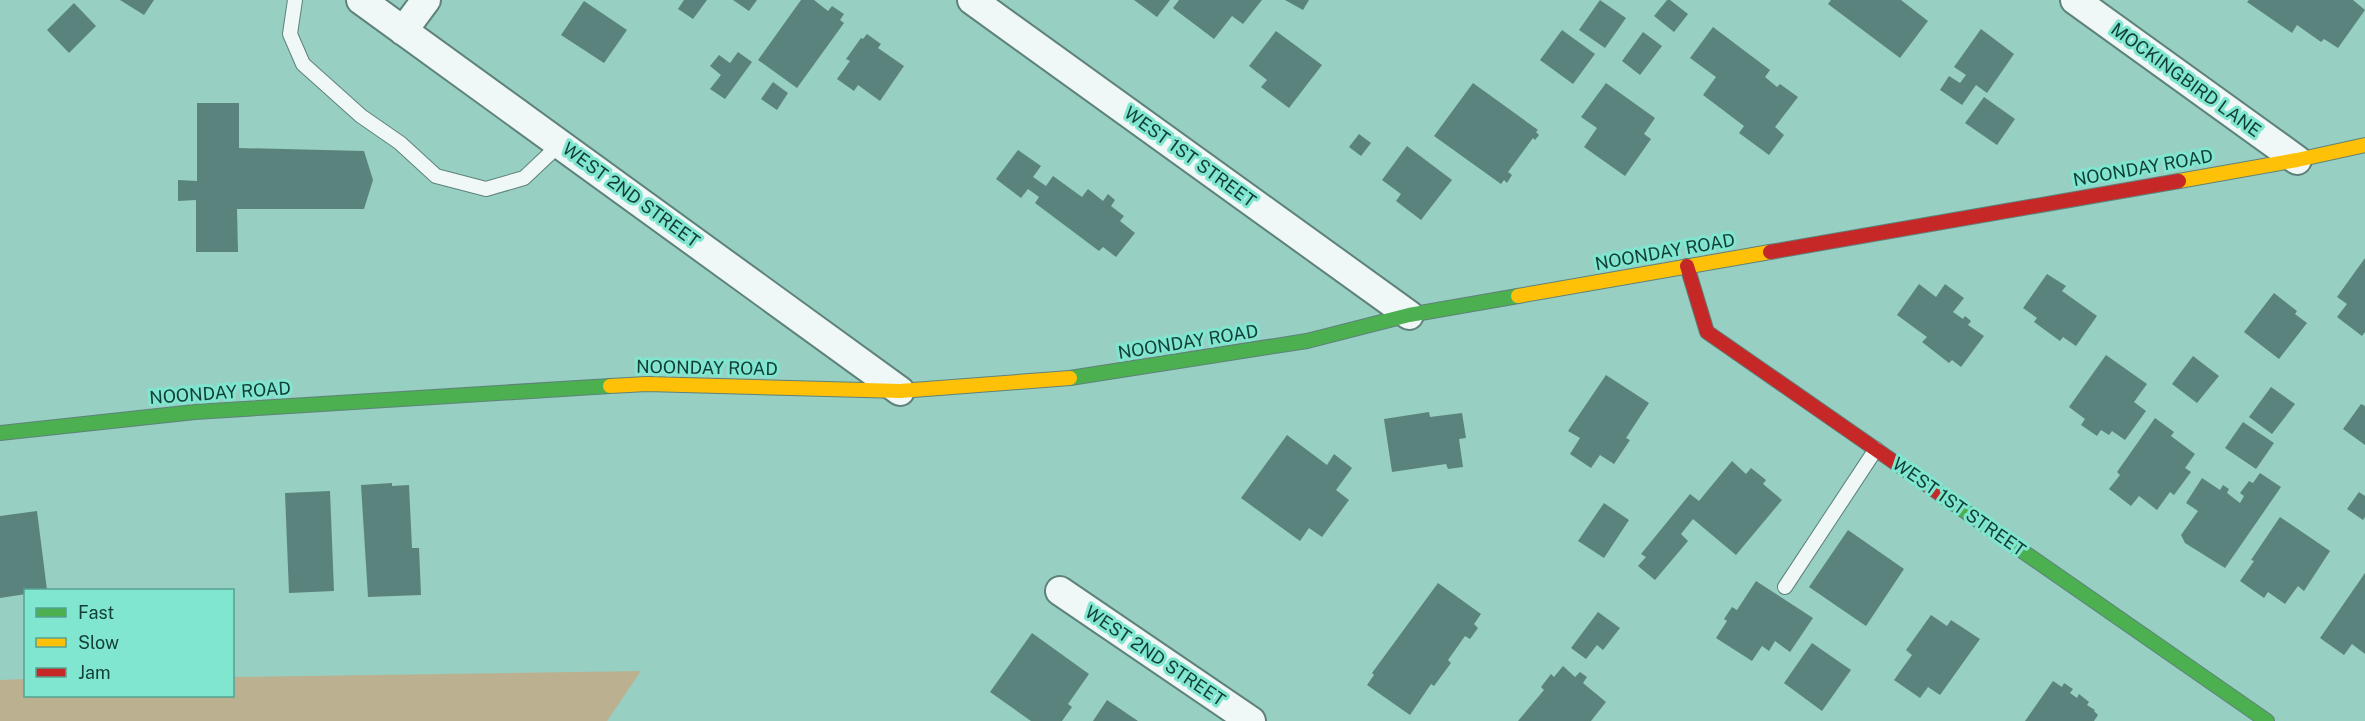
<svg xmlns="http://www.w3.org/2000/svg" width="2365" height="721" font-family="'Public Sans',sans-serif">
<style>
.green{fill:#bbb191}
.building{fill:#5b837d}
.lines{fill:none;stroke-linecap:round;stroke-linejoin:round}
.lane-casing{stroke:#5e827a;stroke-width:16}
.street-casing{stroke:#5e827a;stroke-width:32}
.fast-casing{stroke:#5e827a;stroke-width:16}
.slow-casing{stroke:#5e827a;stroke-width:16}
.jam-casing{stroke:#5e827a;stroke-width:16}
.lane{stroke:#eff8f6;stroke-width:14}
.street{stroke:#eff8f6;stroke-width:28}
.fast{stroke:#4caf50;stroke-width:14}
.slow{stroke:#ffc107;stroke-width:14}
.jam{stroke:#c62828;stroke-width:14}
.labels{text-anchor:middle;stroke-width:6;stroke-linejoin:round;paint-order:stroke}
.street-label{font-size:18px;fill:#113e35;stroke:#80e6cf}
</style>
<rect width="100%" height="100%" fill="#97cfc2"/>
<path class="green" d="M 641,671 L 607,721 L 0,721 L 0,680 L 25,679 L 26,696 L 232,696 L 233,677 Z"/>
<path class="building" d="M 120,0 L 154,0 L 144,15 Z
M 684,0 L 707,0 L 693,19 L 678,9 Z
M 733,0 L 757,0 L 749,11 Z
M 801,0 L 814,0 L 828,11 L 832,6 L 844,14 L 840,20 L 844,23 L 797,88 L 758,60 Z
M 1134,0 L 1170,0 L 1157,17 Z
M 1179,0 L 1262,0 L 1243,24 L 1232,16 L 1214,39 L 1173,8 Z
M 1285,0 L 1309,0 L 1303,10 Z
M 1600,0 L 1626,18 L 1605,48 L 1579,30 Z
M 1667,0 L 1670,0 L 1688,14 L 1674,32 L 1654,16 Z
M 1831,0 L 1901,0 L 1928,21 L 1900,58 L 1828,4 Z
M 2249,0 L 2353,0 L 2365,10 L 2338,48 L 2324,39 L 2321,42 L 2297,25 L 2292,33 L 2247,2 Z
M 584,1 L 627,30 L 604,63 L 561,35 Z
M 74,3 L 96,26 L 69,53 L 47,30 Z
M 1713,27 L 1770,70 L 1765,77 L 1777,87 L 1780,84 L 1798,97 L 1775,127 L 1784,135 L 1769,155 L 1739,133 L 1744,126 L 1703,95 L 1716,77 L 1690,58 Z
M 1981,29 L 2014,54 L 1987,93 L 1976,85 L 1962,105 L 1940,90 L 1949,76 L 1960,83 L 1966,75 L 1954,67 Z
M 1562,30 L 1595,54 L 1573,84 L 1540,60 Z
M 1276,31 L 1322,65 L 1289,108 L 1261,87 L 1267,80 L 1249,66 Z
M 1643,32 L 1662,46 L 1640,75 L 1622,61 Z
M 867,34 L 881,44 L 878,48 L 904,66 L 880,101 L 858,85 L 854,91 L 837,79 L 850,61 L 846,59 L 861,38 L 863,39 Z
M 738,52 L 752,62 L 725,99 L 710,89 L 721,75 L 710,66 L 719,55 L 730,63 Z
M 773,82 L 788,93 L 777,110 L 761,99 Z
M 1473,83 L 1538,130 L 1536,132 L 1539,135 L 1535,140 L 1533,138 L 1508,172 L 1512,175 L 1507,183 L 1504,180 L 1501,184 L 1434,136 Z
M 1606,83 L 1655,118 L 1644,134 L 1651,139 L 1625,176 L 1584,147 L 1597,128 L 1581,117 Z
M 1984,97 L 2015,119 L 1997,145 L 1965,123 Z
M 197,103 L 239,103 L 239,148 L 364,151 L 373,180 L 364,209 L 237,209 L 238,252 L 196,252 L 196,200 L 178,201 L 178,180 L 197,181 Z
M 1359,134 L 1371,143 L 1361,156 L 1349,147 Z
M 1407,146 L 1452,180 L 1421,220 L 1396,201 L 1401,194 L 1382,180 Z
M 1018,150 L 1041,166 L 1033,177 L 1046,186 L 1053,176 L 1082,197 L 1088,189 L 1103,201 L 1108,194 L 1115,200 L 1111,206 L 1124,216 L 1120,221 L 1135,233 L 1116,257 L 1103,247 L 1099,251 L 1035,203 L 1039,197 L 1028,189 L 1021,198 L 996,179 Z
M 2365,258 L 2365,332 L 2362,336 L 2337,317 L 2347,304 L 2337,297 Z
M 2047,274 L 2066,286 L 2062,291 L 2097,316 L 2076,346 L 2063,337 L 2060,341 L 2034,322 L 2037,318 L 2023,308 Z
M 1919,284 L 1936,297 L 1945,284 L 1964,298 L 1953,312 L 1963,319 L 1965,316 L 1971,321 L 1968,325 L 1984,336 L 1961,367 L 1952,360 L 1949,363 L 1922,342 L 1927,337 L 1897,315 Z
M 2274,293 L 2297,311 L 2295,314 L 2307,323 L 2279,359 L 2244,332 Z
M 2106,355 L 2147,384 L 2134,402 L 2146,411 L 2125,440 L 2112,431 L 2109,435 L 2101,430 L 2097,436 L 2081,425 L 2085,419 L 2069,407 Z
M 2193,356 L 2219,376 L 2197,403 L 2172,384 Z
M 1606,375 L 1649,403 L 1626,438 L 1630,440 L 1614,464 L 1600,455 L 1591,468 L 1570,454 L 1580,438 L 1568,431 Z
M 2271,387 L 2295,404 L 2272,434 L 2249,417 Z
M 2361,404 L 2365,406 L 2365,445 L 2343,429 Z
M 1429,412 L 1430,417 L 1462,413 L 1466,438 L 1459,439 L 1463,467 L 1448,469 L 1446,464 L 1392,472 L 1384,419 Z
M 2155,418 L 2174,432 L 2171,436 L 2195,454 L 2185,468 L 2191,472 L 2174,495 L 2170,492 L 2157,510 L 2139,496 L 2131,506 L 2109,489 L 2120,475 L 2117,472 Z
M 2243,422 L 2274,443 L 2256,469 L 2225,448 Z
M 1287,435 L 1327,465 L 1334,454 L 1352,468 L 1336,490 L 1349,500 L 1322,537 L 1309,528 L 1300,541 L 1241,498 Z
M 1732,461 L 1746,474 L 1751,468 L 1766,480 L 1763,484 L 1782,500 L 1736,555 L 1693,519 L 1681,534 L 1688,541 L 1655,580 L 1638,566 L 1646,557 L 1641,554 L 1690,494 L 1699,501 Z
M 2260,473 L 2281,487 L 2225,568 L 2185,543 L 2181,535 L 2198,511 L 2186,503 L 2202,478 L 2220,490 L 2223,485 L 2229,489 L 2227,493 L 2240,503 L 2244,496 L 2240,493 L 2249,481 L 2253,483 Z
M 392,483 L 392,486 L 409,485 L 412,548 L 419,548 L 421,595 L 368,597 L 361,485 Z
M 330,491 L 334,591 L 289,593 L 285,493 Z
M 2359,492 L 2365,496 L 2365,517 L 2363,520 L 2347,509 Z
M 1604,503 L 1629,520 L 1604,558 L 1578,541 Z
M 37,511 L 47,590 L 26,590 L 26,594 L 0,598 L 0,516 Z
M 2280,517 L 2330,551 L 2304,591 L 2298,586 L 2285,604 L 2268,592 L 2264,598 L 2240,581 L 2254,561 L 2251,560 Z
M 1848,530 L 1904,569 L 1866,626 L 1809,587 Z
M 2365,573 L 2365,654 L 2352,644 L 2344,655 L 2320,638 Z
M 1756,581 L 1813,618 L 1790,652 L 1775,641 L 1769,651 L 1762,646 L 1752,661 L 1716,638 L 1727,621 L 1724,619 L 1732,607 L 1737,610 Z
M 1438,583 L 1481,614 L 1474,624 L 1478,628 L 1470,639 L 1465,636 L 1448,660 L 1451,663 L 1434,686 L 1431,684 L 1410,715 L 1367,685 L 1374,675 L 1372,673 Z
M 1598,612 L 1620,628 L 1603,650 L 1597,645 L 1586,659 L 1571,648 Z
M 1931,615 L 1947,626 L 1951,620 L 1980,639 L 1940,695 L 1928,687 L 1920,698 L 1894,680 L 1912,655 L 1906,650 Z
M 1032,633 L 1089,674 L 1068,704 L 1072,707 L 1062,721 L 1031,721 L 990,692 Z
M 1812,643 L 1851,670 L 1822,711 L 1784,683 Z
M 1563,666 L 1575,677 L 1580,672 L 1587,677 L 1583,683 L 1606,702 L 1591,721 L 1518,721 L 1544,690 L 1541,687 L 1551,674 L 1554,677 Z
M 2053,681 L 2062,687 L 2064,683 L 2073,689 L 2070,693 L 2077,698 L 2079,694 L 2089,702 L 2087,705 L 2095,710 L 2094,711 L 2098,715 L 2094,721 L 2025,721 Z
M 1107,700 L 1138,721 L 1093,721 Z"/>
<g class="lines">
<g class="lane-casing">
<path id="lane" d="M 295,0 L 290,34 L 303,64 L 361,116 L 400,143 L 436,176 L 486,189 L 524,178 L 560,144
M 1785,587 L 1876,449"/>
</g>
<g class="street-casing">
<path id="street" d="M 361,0 L 900,391
M 972,0 L 1409,315
M 2075,0 L 2297,160
M 403,31 L 426,0
M 1060,591 L 1251,721"/>
</g>
<g class="fast-casing">
<path id="fast" d="M 1070,378 L 1307,341 L 1409,315 L 1518,296
M 0,433 L 195,412 L 610,386
M 1953,503 L 2267,721"/>
</g>
<g class="slow-casing">
<path id="slow" d="M 2179,181 L 2297,160 L 2365,145
M 1518,296 L 1770,252
M 610,386 L 647,384 L 900,391 L 1070,378"/>
</g>
<g class="jam-casing">
<path id="jam" d="M 1770,252 L 2179,181
M 1687,266 L 1707,332 L 1953,503"/>
</g>
<use href="#lane" class="lane"/>
<use href="#street" class="street"/>
<use href="#fast" class="fast"/>
<use href="#slow" class="slow"/>
<use href="#jam" class="jam"/>
</g>
<g class="labels">
<g class="street-label">
<text transform="translate(2186 80) rotate(36)" y="6">MOCKINGBIRD LANE</text>
<text transform="translate(1190 157) rotate(36)" y="6">WEST 1ST STREET</text>
<text transform="translate(2143 168) rotate(-10)" y="6">NOONDAY ROAD</text>
<text transform="translate(631 195) rotate(36)" y="6">WEST 2ND STREET</text>
<text transform="translate(1665 252) rotate(-10)" y="6">NOONDAY ROAD</text>
<text transform="translate(1188 342) rotate(-9)" y="6">NOONDAY ROAD</text>
<text transform="translate(707 368) rotate(1)" y="6">NOONDAY ROAD</text>
<text transform="translate(220 393) rotate(-4)" y="6">NOONDAY ROAD</text>
<text transform="translate(1959 507) rotate(35)" y="6">WEST 1ST STREET</text>
<text transform="translate(1155 656) rotate(34)" y="6">WEST 2ND STREET</text>
</g>
</g>
<rect x="24" y="589" width="210" height="108" fill="#80e6cf" stroke="#54a391" stroke-width="1.5"/>
<rect x="36" y="608" width="30" height="9" fill="#4caf50" stroke="#54a391" stroke-width="1.5"/>
<text x="78" y="619" font-size="18" fill="#113e35">Fast</text>
<rect x="36" y="638" width="30" height="9" fill="#ffc107" stroke="#54a391" stroke-width="1.5"/>
<text x="78" y="649" font-size="18" fill="#113e35">Slow</text>
<rect x="36" y="668" width="30" height="9" fill="#c62828" stroke="#54a391" stroke-width="1.5"/>
<text x="78" y="679" font-size="18" fill="#113e35">Jam</text>
</svg>
